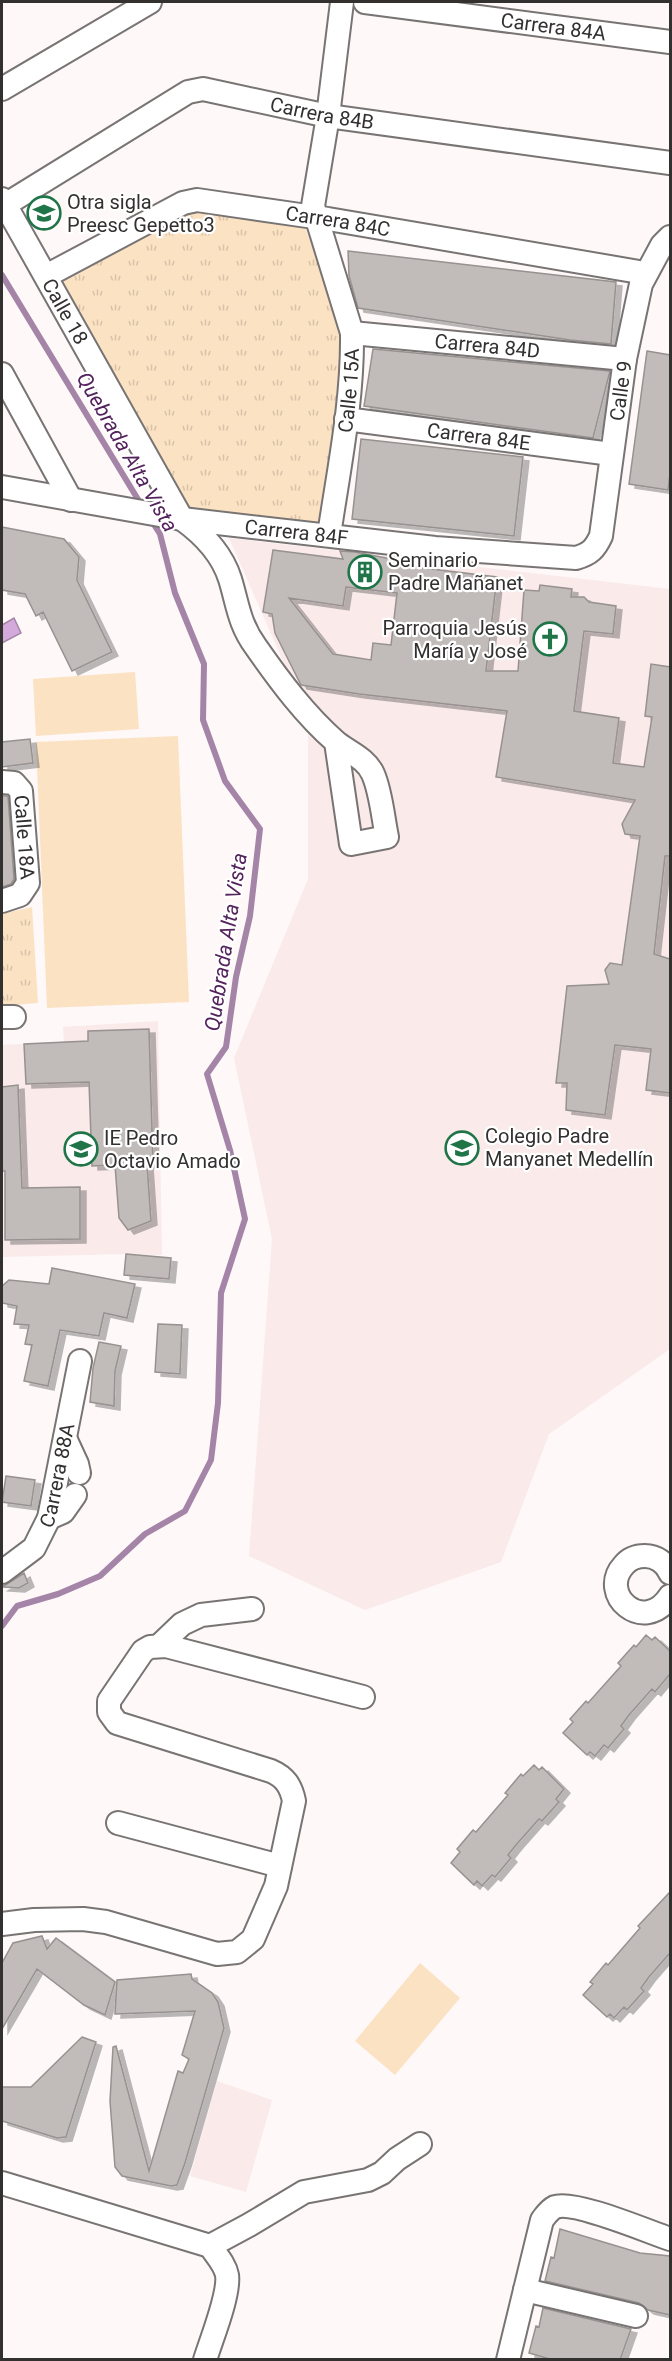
<svg xmlns="http://www.w3.org/2000/svg" width="672" height="2361" font-family="Roboto,sans-serif">
<style>
.built{fill:#faeaea}
.grass{fill:#fbe2c3}
.park{fill:url(#park-tufts)}
.water{fill:#d4aadc;stroke:#a485a8;stroke-width:1.5}
.lines{fill:none;stroke-linecap:round;stroke-linejoin:round}
.stream{stroke:#a485a8;stroke-width:6}
.building{fill:#c1bbb9;stroke:#979290;stroke-width:1.5;fill-rule:evenodd;filter:url(#shadow)}
.minor-casing{stroke:#797474;stroke-width:26}
.minor{stroke:#fff;stroke-width:22}
.labels{text-anchor:middle;stroke-width:4.5;stroke-linejoin:round;paint-order:stroke}
.street-label{font-size:20px;fill:#333030;stroke:#fff}
.poi-label{font-size:20px;fill:#333030;stroke:#fff;text-anchor:start}
.water-label{font-size:21px;font-style:italic;fill:#54225d;stroke:#fff}
</style>
<defs>
<pattern id="park-tufts" width="24" height="20" patternUnits="userSpaceOnUse" patternTransform="scale(1.5)"><rect width="24" height="20" fill="#fbe2c3"/><path d="M3 7l-1-3M5 7V3M7 7l1-3M15 17l-1-3M17 17v-4M19 17l1-3" fill="none" stroke="#d8c2a8"/></pattern>
<filter id="shadow"><feDropShadow dx="6" dy="4" stdDeviation="0" flood-color="#0004"/></filter>
</defs>
<rect width="100%" height="100%" fill="#fef8f8"/>
<path class="built" d="M 229,538 L 670,589 L 670,1349 L 549,1434 L 501,1562 L 365,1610 L 249,1556 L 272,1239 L 234,1058 L 308,879 L 308,718 Z
M 158,1021 L 162,1255 L 126,1254 L 2,1257 L 2,1045 L 64,1042 L 63,1027 Z
M 217,2081 L 272,2100 L 246,2192 L 190,2176 Z"/>
<path class="grass" d="M 135,672 L 139,729 L 36,736 L 33,679 Z
M 178,736 L 189,1002 L 47,1008 L 36,742 Z
M 420,1963 L 460,1998 L 395,2075 L 355,2041 Z"/>
<path class="park" d="M 191,209 L 305,227 L 343,333 L 338,419 L 322,525 L 188,509 L 61,281 Z
M 32,907 L 38,1003 L 2,1006 L 2,914 Z"/>
<path class="water" d="M 14,618 L 21,633 L 2,643 L 2,625 Z"/>
<g class="lines">
<path class="stream" d="M 2,275 L 142,506
M 2,1626 L 17,1606 L 58,1594 L 100,1576 L 145,1534 L 185,1511 L 211,1460 L 218,1403 L 221,1293 L 245,1219 L 230,1150 L 207,1074 L 226,1047 L 236,977 L 250,916 L 260,829 L 225,781 L 203,720 L 204,664 L 175,593 L 160,534 L 151,520"/>
</g>
<path class="building" d="M 348,251 L 616,282 L 611,344 L 570,340 L 358,308 L 349,276 Z
M 373,349 L 610,371 L 593,438 L 364,406 Z
M 647,351 L 670,355 L 670,474 L 668,490 L 629,484 Z
M 361,439 L 523,457 L 514,536 L 352,519 Z
M 2,527 L 64,539 L 79,557 L 77,580 L 112,652 L 72,671 L 43,612 L 36,616 L 25,594 L 2,590 Z
M 273,550 L 343,559 L 340,551 L 355,552 L 392,559 L 391,564 L 497,577 L 486,671 L 518,671 L 524,590 L 539,591 L 540,585 L 572,589 L 571,597 L 584,597 L 589,602 L 616,606 L 613,634 L 584,631 L 574,711 L 619,718 L 613,763 L 644,767 L 652,717 L 645,716 L 651,664 L 670,667 L 670,856 L 665,856 L 654,954 L 670,959 L 670,1093 L 646,1090 L 651,1049 L 615,1045 L 605,1115 L 566,1110 L 567,1083 L 556,1083 L 567,986 L 609,984 L 605,970 L 610,963 L 622,965 L 640,836 L 625,834 L 622,824 L 635,800 L 496,777 L 507,711 L 359,694 L 301,685 L 275,633 L 272,614 L 263,612 ZM 346,587 L 397,593 L 391,645 L 373,643 L 371,660 L 333,654 L 289,598 L 343,606 Z
M 30,739 L 33,763 L 2,767 L 2,742 Z
M 2,796 L 8,796 L 14,879 L 11,884 L 2,887 Z
M 149,1029 L 153,1164 L 147,1164 L 151,1221 L 128,1230 L 119,1218 L 115,1165 L 92,1166 L 89,1082 L 26,1084 L 24,1044 L 88,1041 L 88,1031 Z
M 18,1085 L 22,1188 L 80,1187 L 80,1239 L 5,1240 L 5,1171 L 2,1171 L 2,1087 Z
M 126,1254 L 171,1258 L 169,1279 L 124,1275 Z
M 52,1268 L 135,1284 L 127,1318 L 104,1313 L 99,1336 L 60,1330 L 48,1386 L 24,1381 L 32,1345 L 25,1344 L 29,1325 L 14,1324 L 17,1306 L 2,1303 L 2,1286 L 9,1280 L 49,1284 Z
M 158,1324 L 182,1325 L 180,1374 L 155,1372 Z
M 99,1342 L 121,1346 L 115,1371 L 114,1406 L 90,1402 L 93,1368 Z
M 6,1476 L 35,1480 L 31,1506 L 2,1502 Z
M 24,1573 L 28,1583 L 19,1588 L 2,1587 Z
M 646,1635 L 652,1640 L 655,1637 L 670,1651 L 670,1674 L 655,1692 L 652,1689 L 629,1715 L 621,1726 L 624,1729 L 608,1748 L 604,1745 L 595,1756 L 590,1752 L 587,1755 L 563,1733 L 573,1722 L 570,1719 L 586,1701 L 588,1703 L 621,1666 L 618,1663 L 634,1645 L 636,1647 Z
M 534,1765 L 539,1770 L 542,1767 L 564,1789 L 556,1799 L 559,1802 L 542,1821 L 539,1819 L 516,1845 L 508,1855 L 511,1858 L 495,1877 L 492,1875 L 482,1886 L 477,1881 L 474,1885 L 451,1863 L 460,1852 L 457,1849 L 473,1830 L 476,1832 L 508,1795 L 505,1793 L 521,1774 L 523,1776 Z
M 670,1892 L 670,1953 L 649,1977 L 641,1988 L 644,1991 L 627,2010 L 624,2007 L 614,2018 L 610,2014 L 607,2017 L 583,1995 L 593,1984 L 590,1982 L 606,1963 L 608,1965 L 640,1928 L 638,1926 Z
M 42,1936 L 47,1949 L 56,1938 L 115,1982 L 105,2015 L 84,2005 L 37,1969 L 2,2029 L 2,1963 L 13,1943 Z
M 191,1974 L 192,1979 L 212,1993 L 218,2002 L 224,2028 L 185,2163 L 177,2185 L 171,2186 L 122,2176 L 115,2167 L 110,2101 L 113,2047 L 116,2046 L 149,2171 L 178,2071 L 183,2073 L 189,2059 L 182,2055 L 195,2011 L 115,2014 L 117,1980 Z
M 82,2037 L 96,2042 L 66,2137 L 57,2138 L 2,2121 L 2,2087 L 31,2087 Z
M 560,2229 L 640,2253 L 670,2256 L 670,2315 L 648,2310 L 639,2303 L 545,2281 L 551,2257 L 554,2258 Z
M 543,2308 L 631,2329 L 620,2360 L 553,2360 L 529,2353 L 536,2326 L 539,2327 Z"/>
<g class="lines">
<g class="minor-casing">
<g id="minor">
<path id="s1" d="M 365,2 L 670,42"/>
<path d="M 2,89 L 150,2"/>
<path id="s2" d="M 2,199 L 182,519 C 203,534 222,554 230,579 C 238,605 239,624 256,647 C 279,680 305,715 336,742 C 348,752 366,758 373,774 C 381,792 383,818 387,837 L 351,844 L 336,742"/>
<path id="s3" d="M 5,205 L 188,92 L 203,89 L 328,116 L 670,163"/>
<path id="s4" d="M 46,276 L 183,203 L 197,200 L 328,219 L 645,273"/>
<path id="s5" d="M 352,333 L 625,359"/>
<path d="M 2,374 L 71,500"/>
<path id="s6" d="M 346,419 L 611,454"/>
<path id="s7" d="M 2,487 L 182,519 L 435,548 L 576,558 C 590,554 595,549 601,536 L 625,359 L 641,284 L 662,245 L 670,237"/>
<path id="s8" d="M 329,535 C 339,468 353,400 352,333 L 313,206 L 328,116 L 342,2"/>
<path id="s9" d="M 2,782 L 14,783 L 21,791 L 28,883 L 20,895 L 2,901"/>
<path d="M 2,1017 L 14,1017"/>
<path d="M 65,1438 L 77,1464 L 79,1473"/>
<path d="M 49,1518 L 63,1512 L 75,1495"/>
<path id="s10" d="M 2,1572 L 34,1548 L 49,1518 L 80,1361"/>
<path d="M 670,1573 C 666,1563 656,1556 645,1556 C 637,1556 629,1559 624,1565 C 597,1594 644,1636 670,1596"/>
<path d="M 159,1646 L 182,1624 L 201,1615 L 252,1609"/>
<path d="M 118,1823 L 280,1866"/>
<path d="M 2,1924 L 34,1920 L 83,1919 L 106,1922 L 217,1954 L 237,1952 L 253,1939 L 276,1886 L 294,1801 C 291,1786 285,1777 271,1771 L 117,1723 L 109,1712 L 109,1701 L 143,1651 L 150,1647 L 166,1646 L 363,1697"/>
<path d="M 2,2183 L 210,2246 C 216,2255 225,2264 227,2275 C 230,2294 211,2340 205,2360"/>
<path d="M 210,2246 L 249,2225 L 304,2192 L 368,2180 L 382,2173 L 397,2159 L 420,2144"/>
<path d="M 525,2290 L 636,2316"/>
<path d="M 508,2360 L 542,2220 C 546,2215 549,2210 555,2207 C 574,2200 649,2232 670,2239"/>
</g>
</g>
<use href="#minor" class="minor"/>
</g>
<defs>
<g id="school-ring" transform="scale(1.725)"><circle r="9.5" fill="#fff" stroke="#1f7548" stroke-width="1.5"/><path d="M0-5L7-2L0 1L-7-2ZM-4 1L0 2.5L4 1V4Q0 6-4 4Z" fill="#1f7548"/></g>
<g id="building-ring" transform="scale(1.725)"><circle r="9.5" fill="#fff" stroke="#1f7548" stroke-width="1.5"/><path d="M-4-6H4V6H1V3H-1V6H-4ZM-2.5-4.3h1.7v1.8h-1.7ZM.8-4.3h1.7v1.8H.8ZM-2.5-1h1.7V.8h-1.7ZM.8-1h1.7V.8H.8Z" fill="#1f7548"/></g>
<g id="church-ring" transform="scale(1.725)"><circle r="9.5" fill="#fff" stroke="#1f7548" stroke-width="1.5"/><path d="M-1.2-6h2.4v3.5h3.3v2.4h-3.3V6h-2.4V-.1h-3.3v-2.4h3.3Z" fill="#1f7548"/></g>
</defs>
<g fill-rule="evenodd">
<use href="#school-ring" x="44" y="213"/>
<use href="#building-ring" x="365" y="572"/>
<use href="#church-ring" x="550" y="639"/>
<use href="#school-ring" x="462" y="1148"/>
<use href="#school-ring" x="81" y="1149"/>
</g>
<g class="labels">
<g class="street-label">
<text dy="7" stroke="none"><textPath href="#s1" startOffset="190">Carrera 84A</textPath></text>
<text dy="7" stroke="none"><textPath href="#s3" startOffset="352">Carrera 84B</textPath></text>
<text dy="7" stroke="none"><textPath href="#s4" startOffset="312">Carrera 84C</textPath></text>
<text dy="7" stroke="none"><textPath href="#s2" startOffset="129">Calle 18</textPath></text>
<text dy="7" stroke="none"><textPath href="#s5" startOffset="136">Carrera 84D</textPath></text>
<text dy="7" stroke="none"><textPath href="#s8" startOffset="146">Calle 15A</textPath></text>
<text dy="7" stroke="none"><textPath href="#s7" startOffset="760">Calle 9</textPath></text>
<text dy="7" stroke="none"><textPath href="#s6" startOffset="134">Carrera 84E</textPath></text>
<text dy="7" stroke="none"><textPath href="#s7" startOffset="298">Carrera 84F</textPath></text>
<text dy="7" stroke="none"><textPath href="#s9" startOffset="69">Calle 18A</textPath></text>
<text dy="7" stroke="none"><textPath href="#s10" startOffset="117">Carrera 88A</textPath></text>
</g>
<g class="poi-label">
<text x="67" y="209">Otra sigla<tspan x="67" dy="23">Preesc Gepetto3</tspan></text>
<text x="388" y="567">Seminario<tspan x="388" dy="23">Padre Mañanet</tspan></text>
<text x="527" y="635" text-anchor="end">Parroquia Jesús<tspan x="527" dy="23">María y José</tspan></text>
<text x="485" y="1143">Colegio Padre<tspan x="485" dy="23">Manyanet Medellín</tspan></text>
<text x="104" y="1145">IE Pedro<tspan x="104" dy="23">Octavio Amado</tspan></text>
</g>
<g class="water-label">
<text transform="translate(127 452) rotate(60)" y="7">Quebrada Alta Vista</text>
<text transform="translate(226 942) rotate(-81)" y="7">Quebrada Alta Vista</text>
</g>
</g>
<rect width="672" height="2361" fill="none" stroke="#333030" stroke-width="6"/>
</svg>
